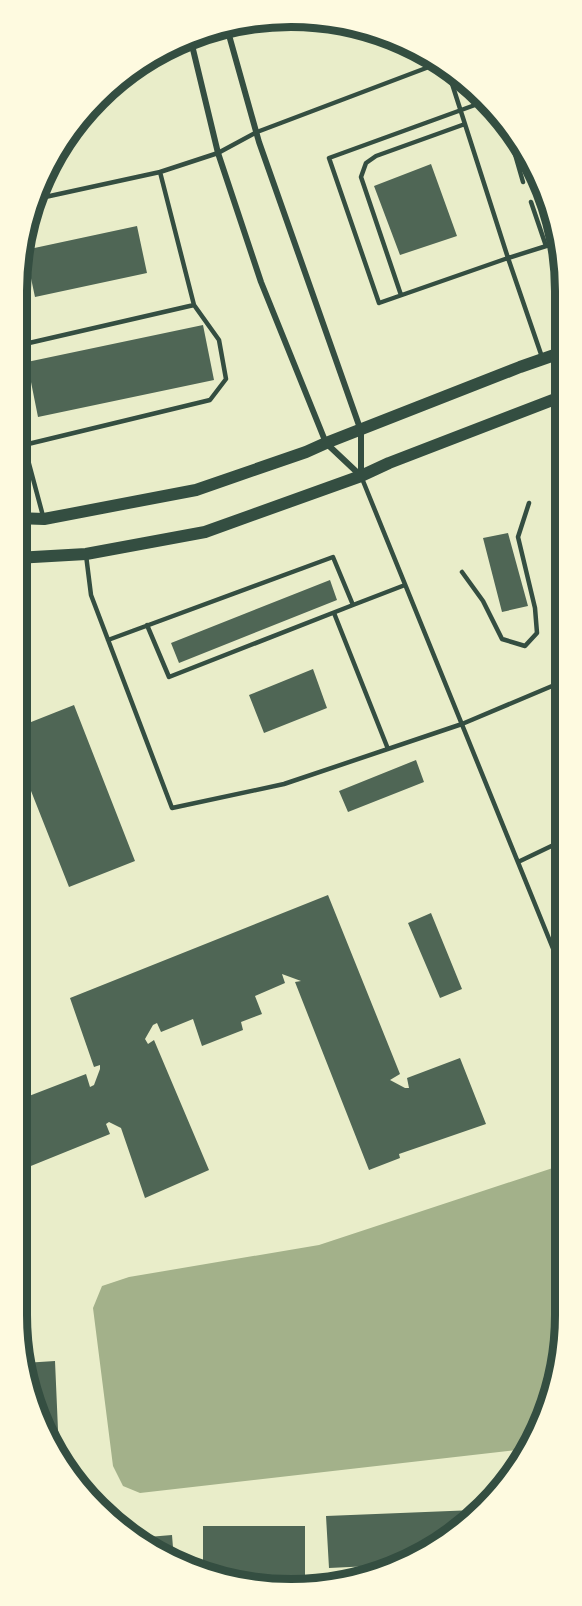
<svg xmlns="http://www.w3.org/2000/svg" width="582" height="1606" font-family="'DejaVu Sans',sans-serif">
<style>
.water{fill:#a3b18a}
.building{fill:#4f6655}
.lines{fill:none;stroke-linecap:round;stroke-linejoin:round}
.service{stroke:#344e41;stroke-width:4.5}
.minor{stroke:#344e41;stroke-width:6}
.secondary{stroke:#344e41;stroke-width:12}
.rim{fill:none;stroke:#344e41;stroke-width:8}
</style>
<rect width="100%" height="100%" fill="#e9edc9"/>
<path class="water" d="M 565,1164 L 565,1315 L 556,1386 L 525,1449 L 140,1493 L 123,1486 L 113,1466 L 93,1308 L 102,1286 L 129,1277 L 319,1245 Z"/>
<path class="building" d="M 431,164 L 457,236 L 400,255 L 374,186 Z
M 532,164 L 537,170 L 541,183 L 540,183 Z
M 137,226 L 147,273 L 35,297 L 25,250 Z
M 203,325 L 214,380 L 38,417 L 27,362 Z
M 508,533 L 528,606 L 502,612 L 483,538 Z
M 330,580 L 337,600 L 179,663 L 171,643 Z
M 313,669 L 327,708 L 264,733 L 249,695 Z
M 74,705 L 135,861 L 69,887 L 16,753 L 16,728 Z
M 416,760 L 424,782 L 348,812 L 339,791 Z
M 328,895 L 400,1074 L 390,1080 L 405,1088 L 409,1088 L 407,1078 L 460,1058 L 486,1124 L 399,1154 L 400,1158 L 369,1170 L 295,982 L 301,981 L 282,974 L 285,983 L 255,996 L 262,1014 L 241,1022 L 243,1030 L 202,1046 L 193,1019 L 161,1032 L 157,1023 L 153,1025 L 145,1039 L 148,1044 L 154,1040 L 209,1170 L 145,1198 L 121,1128 L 109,1122 L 106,1124 L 110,1134 L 16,1172 L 16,1101 L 86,1074 L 90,1087 L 94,1085 L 100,1069 L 100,1065 L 94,1067 L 70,998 Z
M 431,913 L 462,989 L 440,998 L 408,923 Z
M 55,1361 L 59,1453 L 31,1404 L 24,1363 Z
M 475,1510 L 475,1513 L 443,1543 L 391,1565 L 329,1568 L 326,1516 Z
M 203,1526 L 305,1526 L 305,1577 L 226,1577 L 203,1570 Z
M 172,1535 L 174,1560 L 154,1553 L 136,1538 Z"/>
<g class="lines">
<path class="service" d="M 446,65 L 508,258 L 542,357
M 486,101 L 329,158 L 379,303 L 508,258 L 559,242
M 506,123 L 523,182
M 36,199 L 160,172
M 531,202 L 546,246
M 401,295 L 361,177 L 366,163 L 376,156 L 465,124
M 16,346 L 194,305 L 160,172 L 218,153 L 257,132 L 442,62
M 16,400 L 24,445 L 43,516
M 16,444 L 24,445 L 210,400 L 226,379 L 219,340 L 194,305
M 361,476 L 565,978
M 86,555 L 91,595 L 172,808 L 284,784 L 462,724 L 564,681
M 462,572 L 483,601 L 502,639 L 525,646 L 537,633 L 535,608 L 518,537 L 529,503
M 334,613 L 388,749
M 147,625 L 169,677 L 353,605
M 108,640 L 333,557 L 353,605 L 405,585
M 518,862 L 564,840"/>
<path class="minor" d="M 227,28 L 259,142 L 361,431 L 361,476
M 191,41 L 218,153 L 261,282 L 326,443 L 361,476"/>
<path class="secondary" d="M 16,518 L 44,519 L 196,490 L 306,452 L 326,443 L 520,367 L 563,352
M 16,558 L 86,554 L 205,532 L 361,476 L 389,463 L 563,396"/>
</g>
<path d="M0 0H582V1606H0ZM291 27H291A264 264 0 0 1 555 291V1315A264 264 0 0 1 291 1579H291A264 264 0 0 1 27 1315V291A264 264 0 0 1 291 27Z" fill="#fefae0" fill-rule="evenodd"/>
<path class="rim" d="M291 27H291A264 264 0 0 1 555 291V1315A264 264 0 0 1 291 1579H291A264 264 0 0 1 27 1315V291A264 264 0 0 1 291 27Z"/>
</svg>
